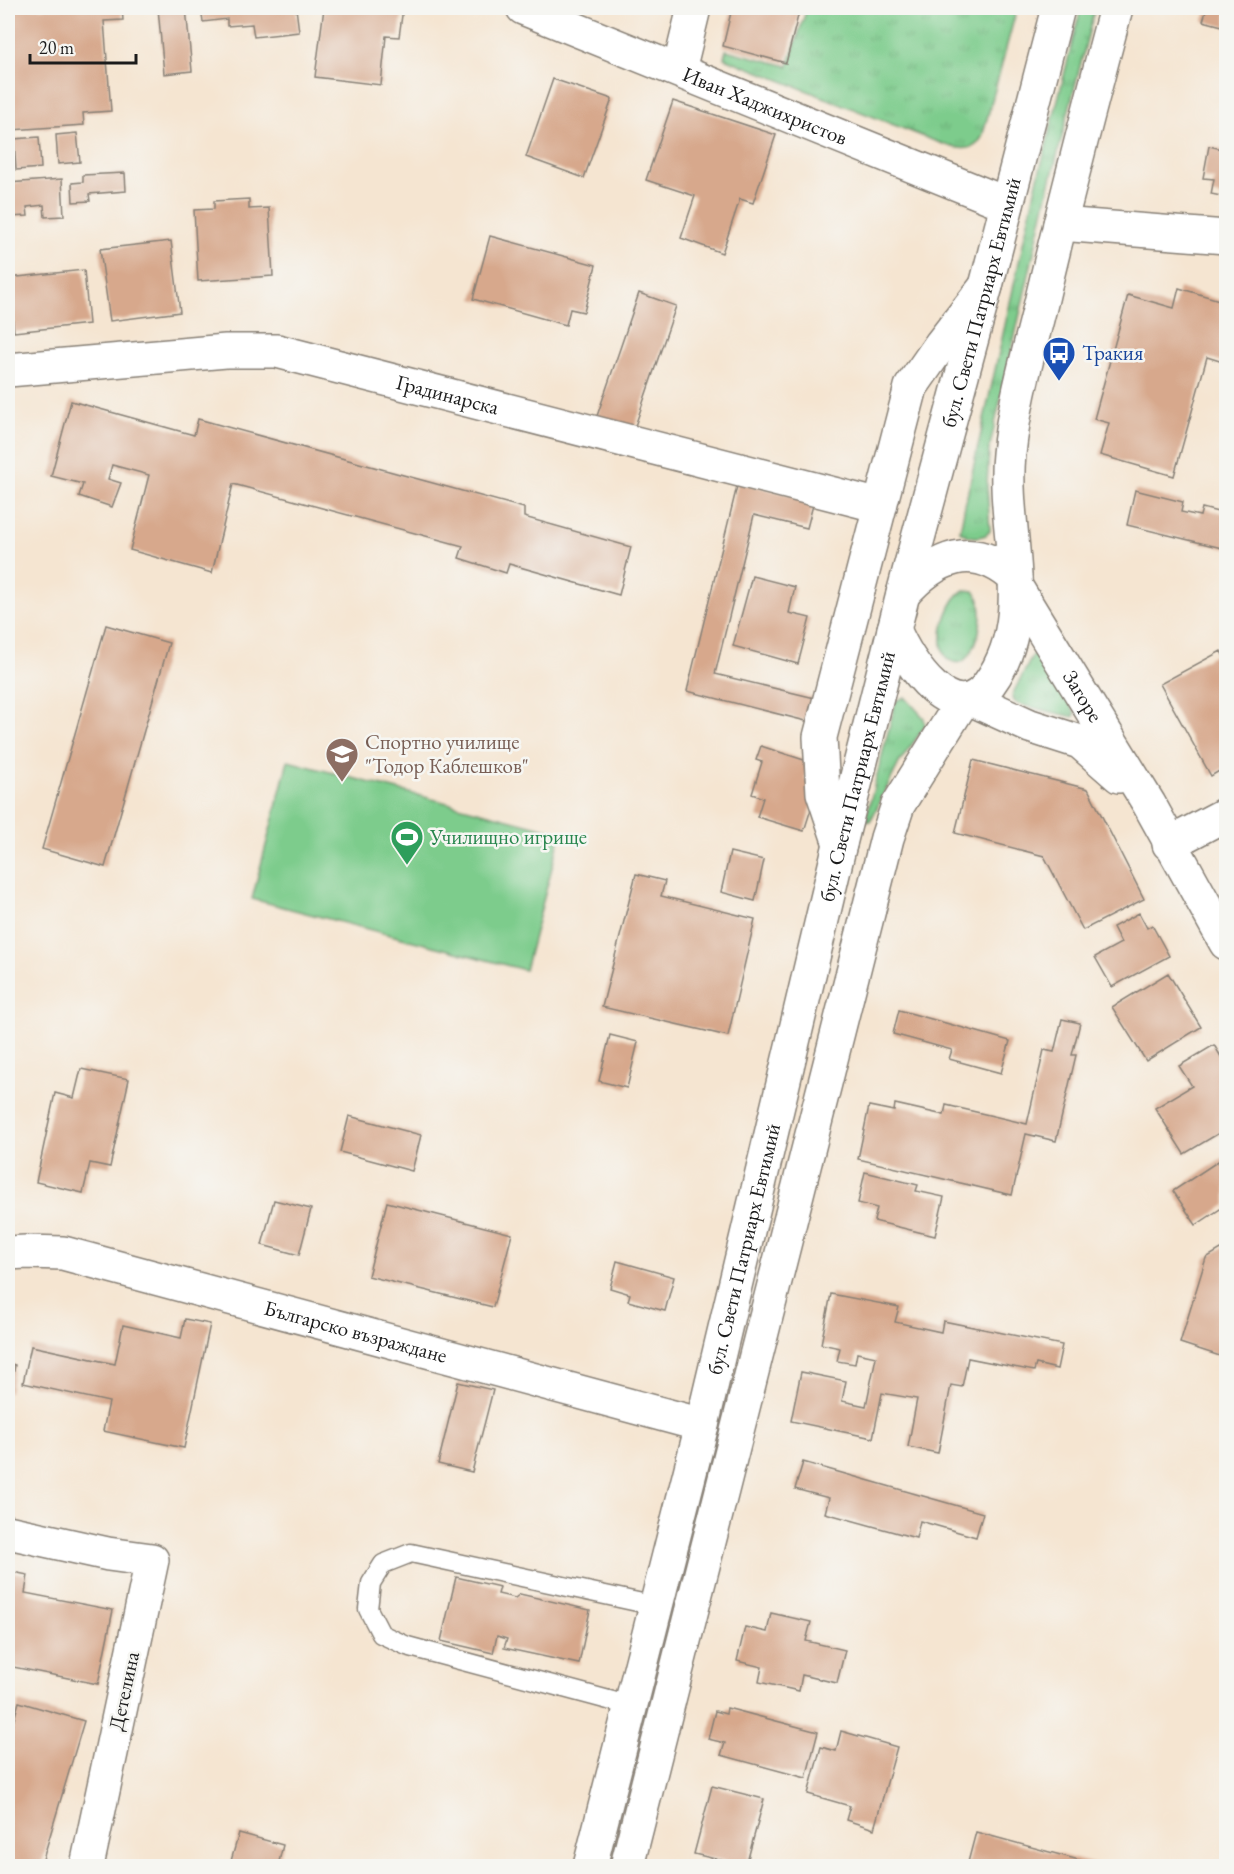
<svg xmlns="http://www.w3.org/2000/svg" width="1234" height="1874" font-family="'EB Garamond',serif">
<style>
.grass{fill:url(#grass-tufts);stroke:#4c7454;stroke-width:1.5}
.pitch{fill:#7dcc8c;stroke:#4c7454;stroke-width:1.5}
.building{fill:#d7a88c}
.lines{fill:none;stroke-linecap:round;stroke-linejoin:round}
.lane-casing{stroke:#888076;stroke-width:21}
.street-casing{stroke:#888076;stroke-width:36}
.secondary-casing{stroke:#888076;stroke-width:36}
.primary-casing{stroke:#888076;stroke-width:36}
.lane{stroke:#fff;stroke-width:18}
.street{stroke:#fff;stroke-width:33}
.secondary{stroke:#fff;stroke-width:33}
.primary{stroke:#fff;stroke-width:33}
.labels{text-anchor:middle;stroke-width:5;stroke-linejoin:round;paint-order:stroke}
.street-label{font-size:21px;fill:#1c1c1c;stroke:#f6f6f2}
.transit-label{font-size:21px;fill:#164399;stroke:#f6f6f2;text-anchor:start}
.education-label{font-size:21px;fill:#785e54;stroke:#f6f6f2;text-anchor:start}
.leisure-label{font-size:21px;fill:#27864d;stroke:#f6f6f2;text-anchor:start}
</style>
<defs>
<pattern id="grass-tufts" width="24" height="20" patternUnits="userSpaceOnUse" patternTransform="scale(1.5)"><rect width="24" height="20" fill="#7dcc8c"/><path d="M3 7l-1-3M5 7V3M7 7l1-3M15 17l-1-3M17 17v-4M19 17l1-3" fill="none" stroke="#6baf78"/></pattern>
</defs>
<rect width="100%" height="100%" fill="#f6f6f2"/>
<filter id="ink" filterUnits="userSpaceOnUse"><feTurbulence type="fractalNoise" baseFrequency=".0167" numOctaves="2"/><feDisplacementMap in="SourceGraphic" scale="12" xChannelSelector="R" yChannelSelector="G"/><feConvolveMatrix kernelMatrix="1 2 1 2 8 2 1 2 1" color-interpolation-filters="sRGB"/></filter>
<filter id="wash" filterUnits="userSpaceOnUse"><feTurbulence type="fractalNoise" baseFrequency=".008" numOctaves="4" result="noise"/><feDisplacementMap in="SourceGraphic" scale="24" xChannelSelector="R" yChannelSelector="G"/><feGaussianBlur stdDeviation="1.35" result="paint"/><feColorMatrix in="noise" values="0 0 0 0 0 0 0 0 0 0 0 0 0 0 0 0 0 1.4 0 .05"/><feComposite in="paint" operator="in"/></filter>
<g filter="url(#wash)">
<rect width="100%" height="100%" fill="#f5e5d1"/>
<path class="grass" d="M 807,8 L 1017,8 L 984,130 C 983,134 981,140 978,143 C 967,155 944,144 932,140 L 724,58 L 726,50 L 788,66 Z
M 1081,8 L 1095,8 L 1046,199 L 989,450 L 987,485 L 990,531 L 986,535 C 978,538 967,538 960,531 L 965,505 L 1035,190 Z
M 964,590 L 974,591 C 988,605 979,654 961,662 C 956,664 951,661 947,659 C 945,655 942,650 942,645 C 940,629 949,599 964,590 Z
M 1033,655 L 1040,655 L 1074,711 L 1075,715 L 1073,717 L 1018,704 L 1014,701 L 1012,695 Z
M 905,697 L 924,718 L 925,726 L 899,763 L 873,816 L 870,821 L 867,821 L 866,818 L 896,701 Z"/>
<path class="pitch" d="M 288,761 L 561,833 L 525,970 L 252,899 Z"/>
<g id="blocks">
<path class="building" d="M 8,8 L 122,8 L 123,20 L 104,21 L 111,111 L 83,113 L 84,125 L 11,130 L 8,82 Z
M 158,8 L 186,8 L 192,71 L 164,74 Z
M 201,8 L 296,8 L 299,32 L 254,37 L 252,24 L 227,26 L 227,19 L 203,22 Z
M 324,8 L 403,8 L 399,37 L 386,36 L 381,85 L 315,77 Z
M 732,8 L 800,8 L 786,63 L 723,46 Z
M 1207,8 L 1226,8 L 1226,27 L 1203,21 Z
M 553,79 L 612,99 L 584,178 L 526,157 Z
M 673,101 L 776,135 L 753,203 L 740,199 L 722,253 L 681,238 L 695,196 L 646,180 Z
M 77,133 L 80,162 L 58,164 L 56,135 Z
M 39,137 L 41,168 L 16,170 L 14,139 Z
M 1209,146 L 1226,150 L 1226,197 L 1211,194 L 1214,179 L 1203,178 Z
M 125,173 L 126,191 L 89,194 L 90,201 L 73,202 L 72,183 L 83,182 L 83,175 Z
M 62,179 L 64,216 L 45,217 L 44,205 L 27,207 L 28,216 L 8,217 L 8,183 Z
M 249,199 L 249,209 L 269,208 L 273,276 L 198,281 L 194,210 L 214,209 L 214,201 Z
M 490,236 L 596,265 L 584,312 L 570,309 L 566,325 L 473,299 Z
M 171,241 L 180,312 L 110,321 L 100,249 Z
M 84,270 L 89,324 L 14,332 L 8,278 Z
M 1179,288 L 1226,302 L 1226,363 L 1207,357 L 1174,476 L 1100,455 L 1109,423 L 1094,419 L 1128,295 L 1174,308 Z
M 639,293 L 676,306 L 634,429 L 597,416 Z
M 71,401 L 194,435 L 198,419 L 524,508 L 524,517 L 631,547 L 619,595 L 509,564 L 506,573 L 459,558 L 463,546 L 233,484 L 212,573 L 130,550 L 149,475 L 112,465 L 108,479 L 121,483 L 112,507 L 79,496 L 83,484 L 51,476 Z
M 738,482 L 814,501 L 807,528 L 754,515 L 715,674 L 819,699 L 814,723 L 687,691 Z
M 1135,490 L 1183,502 L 1181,512 L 1200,516 L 1202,508 L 1226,514 L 1226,549 L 1127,525 Z
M 752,576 L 795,587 L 789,613 L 810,618 L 798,664 L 733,646 Z
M 106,625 L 169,643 L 105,867 L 42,849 Z
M 1221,651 L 1226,661 L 1226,767 L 1211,776 L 1160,684 Z
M 761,746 L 810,762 L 805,779 L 819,784 L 804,831 L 757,817 L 763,798 L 752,794 L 762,762 L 756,760 Z
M 973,760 L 1088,789 L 1144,899 L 1083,930 L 1044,856 L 955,833 Z
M 730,852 L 764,860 L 755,901 L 721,892 Z
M 636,874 L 665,881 L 661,896 L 755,919 L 728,1036 L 602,1007 Z
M 1139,913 L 1147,928 L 1152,925 L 1169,956 L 1112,987 L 1095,957 L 1121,943 L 1113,927 Z
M 1168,973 L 1201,1027 L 1146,1061 L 1112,1007 Z
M 899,1010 L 1010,1041 L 1001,1073 L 949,1059 L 952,1050 L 893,1034 Z
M 1062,1019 L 1080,1023 L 1072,1055 L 1076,1055 L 1056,1141 L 1026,1134 L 1012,1195 L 858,1159 L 869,1106 L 894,1111 L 895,1104 L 944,1115 L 946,1105 L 1027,1124 L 1044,1050 L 1054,1052 Z
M 610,1035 L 638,1042 L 627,1088 L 599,1081 Z
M 1214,1045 L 1226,1065 L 1226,1129 L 1184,1154 L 1155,1108 L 1192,1086 L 1179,1066 Z
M 81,1069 L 129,1079 L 110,1167 L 90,1163 L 83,1193 L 36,1182 L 55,1093 L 74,1098 Z
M 349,1116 L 421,1135 L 412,1171 L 340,1152 Z
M 1226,1156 L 1226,1205 L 1196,1225 L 1173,1191 Z
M 865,1172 L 918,1185 L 916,1191 L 944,1197 L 935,1236 L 874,1221 L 877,1208 L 858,1203 Z
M 274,1200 L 311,1209 L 299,1255 L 262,1245 Z
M 387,1202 L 512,1234 L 493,1307 L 368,1276 Z
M 1226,1246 L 1226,1358 L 1180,1343 L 1206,1258 Z
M 617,1261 L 674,1277 L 665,1311 L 628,1301 L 630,1294 L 610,1288 Z
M 831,1294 L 899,1307 L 895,1322 L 941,1332 L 943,1321 L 1062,1345 L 1057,1369 L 1036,1364 L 1034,1371 L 968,1358 L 962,1387 L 951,1385 L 938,1453 L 908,1447 L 917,1399 L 882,1393 L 873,1438 L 791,1421 L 801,1372 L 846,1381 L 842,1401 L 866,1406 L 876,1357 L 857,1353 L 855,1364 L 837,1361 L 840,1348 L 821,1344 Z
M 185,1319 L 210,1324 L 184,1448 L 103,1431 L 109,1402 L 23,1383 L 31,1346 L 115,1364 L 123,1325 L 181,1338 Z
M 8,1363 L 15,1365 L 10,1392 L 8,1392 Z
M 458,1382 L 493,1390 L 472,1472 L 438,1464 Z
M 803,1462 L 983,1513 L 976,1537 L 920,1521 L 916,1538 L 825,1513 L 829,1498 L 795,1489 Z
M 8,1571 L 28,1575 L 25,1593 L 113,1610 L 98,1684 L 8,1666 Z
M 456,1577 L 500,1587 L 498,1594 L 515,1598 L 520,1594 L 590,1610 L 579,1664 L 504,1648 L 507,1639 L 497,1636 L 493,1653 L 441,1641 Z
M 771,1613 L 811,1622 L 806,1641 L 845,1650 L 837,1683 L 802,1675 L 799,1691 L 759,1682 L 762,1667 L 737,1661 L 745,1627 L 767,1632 Z
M 19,1702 L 84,1721 L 41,1866 L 8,1866 L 8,1740 Z
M 727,1708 L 818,1732 L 806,1778 L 721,1755 L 725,1743 L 708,1739 L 715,1711 L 726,1714 Z
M 841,1731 L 897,1747 L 874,1829 L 846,1820 L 850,1806 L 808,1794 L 821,1747 L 836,1751 Z
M 712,1786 L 764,1799 L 746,1866 L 694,1854 Z
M 976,1832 L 1101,1866 L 967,1866 Z
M 239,1833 L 283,1845 L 278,1866 L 245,1866 L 231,1861 Z"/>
</g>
</g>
<g filter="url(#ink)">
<use href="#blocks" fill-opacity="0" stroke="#888076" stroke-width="1.5"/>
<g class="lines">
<g class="lane-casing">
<path id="lane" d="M 631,1706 L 407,1646 L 381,1634 L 368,1609 L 371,1583 L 383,1564 L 411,1553 L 656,1606"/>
</g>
<g class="street-casing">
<g id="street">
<path id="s1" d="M 523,8 L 1007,204"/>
<path d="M 679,70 L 694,8"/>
<path d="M 1060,224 L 1226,237"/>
<path id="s2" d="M 8,370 L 226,351 L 277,351 L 880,506"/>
<path d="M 840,844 L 823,793 L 820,737 L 911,387 L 941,344 L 986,286"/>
<path d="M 1169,844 L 1226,814"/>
<path id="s3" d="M 8,1253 L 26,1252 L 63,1253 L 702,1425"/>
<path d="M 8,1532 L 108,1554 L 152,1560 L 87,1866"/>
</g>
</g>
<g class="secondary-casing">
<g id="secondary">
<path id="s4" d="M 1016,587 L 1149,804 L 1226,943"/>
<path d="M 973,700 L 1030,726 L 1080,742 L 1119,776"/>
</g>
</g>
<g class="primary-casing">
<g id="primary">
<path d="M 903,594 C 936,557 973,540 1015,578"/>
<path d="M 894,629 C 907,662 954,733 989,684 C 1039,616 1001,530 1009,454 C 1014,402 1029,352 1041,303 C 1064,204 1090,106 1116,8"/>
<path id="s5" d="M 590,1866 L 702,1425 L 840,844 L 903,594 L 986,286 L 1058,8"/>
<path d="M 627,1866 L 887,838 L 898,805 L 962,702"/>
</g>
</g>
<use href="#lane" class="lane"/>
<use href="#street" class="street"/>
<use href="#secondary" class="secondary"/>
<use href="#primary" class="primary"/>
</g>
</g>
<defs>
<g id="bus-pin" transform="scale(1.725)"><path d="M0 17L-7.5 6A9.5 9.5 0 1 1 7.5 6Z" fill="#1a4fb4" stroke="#f6f6f2"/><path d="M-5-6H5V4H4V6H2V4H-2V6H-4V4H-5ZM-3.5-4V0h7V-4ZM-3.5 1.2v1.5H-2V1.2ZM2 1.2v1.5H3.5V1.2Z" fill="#fff"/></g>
<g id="school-pin" transform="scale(1.725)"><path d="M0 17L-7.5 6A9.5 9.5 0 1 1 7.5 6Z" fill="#8d6e63" stroke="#f6f6f2"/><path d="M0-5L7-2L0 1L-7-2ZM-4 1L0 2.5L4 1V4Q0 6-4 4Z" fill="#fff"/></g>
<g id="stadium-pin" transform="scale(1.725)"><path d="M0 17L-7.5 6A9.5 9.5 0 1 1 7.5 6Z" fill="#2e9e5b" stroke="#f6f6f2"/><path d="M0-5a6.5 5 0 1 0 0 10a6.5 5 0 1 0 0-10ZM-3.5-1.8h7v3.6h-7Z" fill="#fff"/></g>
</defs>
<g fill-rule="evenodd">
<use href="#bus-pin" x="1059" y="353"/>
<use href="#school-pin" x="342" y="754"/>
<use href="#stadium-pin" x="407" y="837"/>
</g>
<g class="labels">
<g class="street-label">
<text dy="7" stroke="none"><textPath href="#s1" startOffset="261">Иван Хаджихристов</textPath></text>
<text dy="7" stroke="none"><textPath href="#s5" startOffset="1612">бул. Свети Патриарх Евтимий</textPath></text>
<text dy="7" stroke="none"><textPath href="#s2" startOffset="446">Градинарска</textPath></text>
<text dy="7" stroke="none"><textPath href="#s4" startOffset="128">Загоре</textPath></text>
<text dy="7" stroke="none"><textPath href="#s5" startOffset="1122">бул. Свети Патриарх Евтимий</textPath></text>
<text dy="7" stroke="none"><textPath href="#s5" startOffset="636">бул. Свети Патриарх Евтимий</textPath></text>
<text dy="7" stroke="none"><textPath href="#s3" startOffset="358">Българско възраждане</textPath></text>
<text transform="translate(124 1691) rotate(-78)" y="7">Детелина</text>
</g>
<g class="transit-label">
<text x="1082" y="360">Тракия</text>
</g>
<g class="education-label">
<text x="365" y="749">Спортно училище<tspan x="365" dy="24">"Тодор Каблешков"</tspan></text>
</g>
<g class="leisure-label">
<text x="430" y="844">Училищно игрище</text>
</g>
</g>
<rect width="1234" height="1874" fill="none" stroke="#f6f6f2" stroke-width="30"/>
<path d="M30 54v9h106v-9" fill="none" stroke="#1c1c1c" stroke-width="3"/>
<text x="39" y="54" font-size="18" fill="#1c1c1c" stroke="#f6f6f2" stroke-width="4.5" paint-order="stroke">20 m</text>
</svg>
